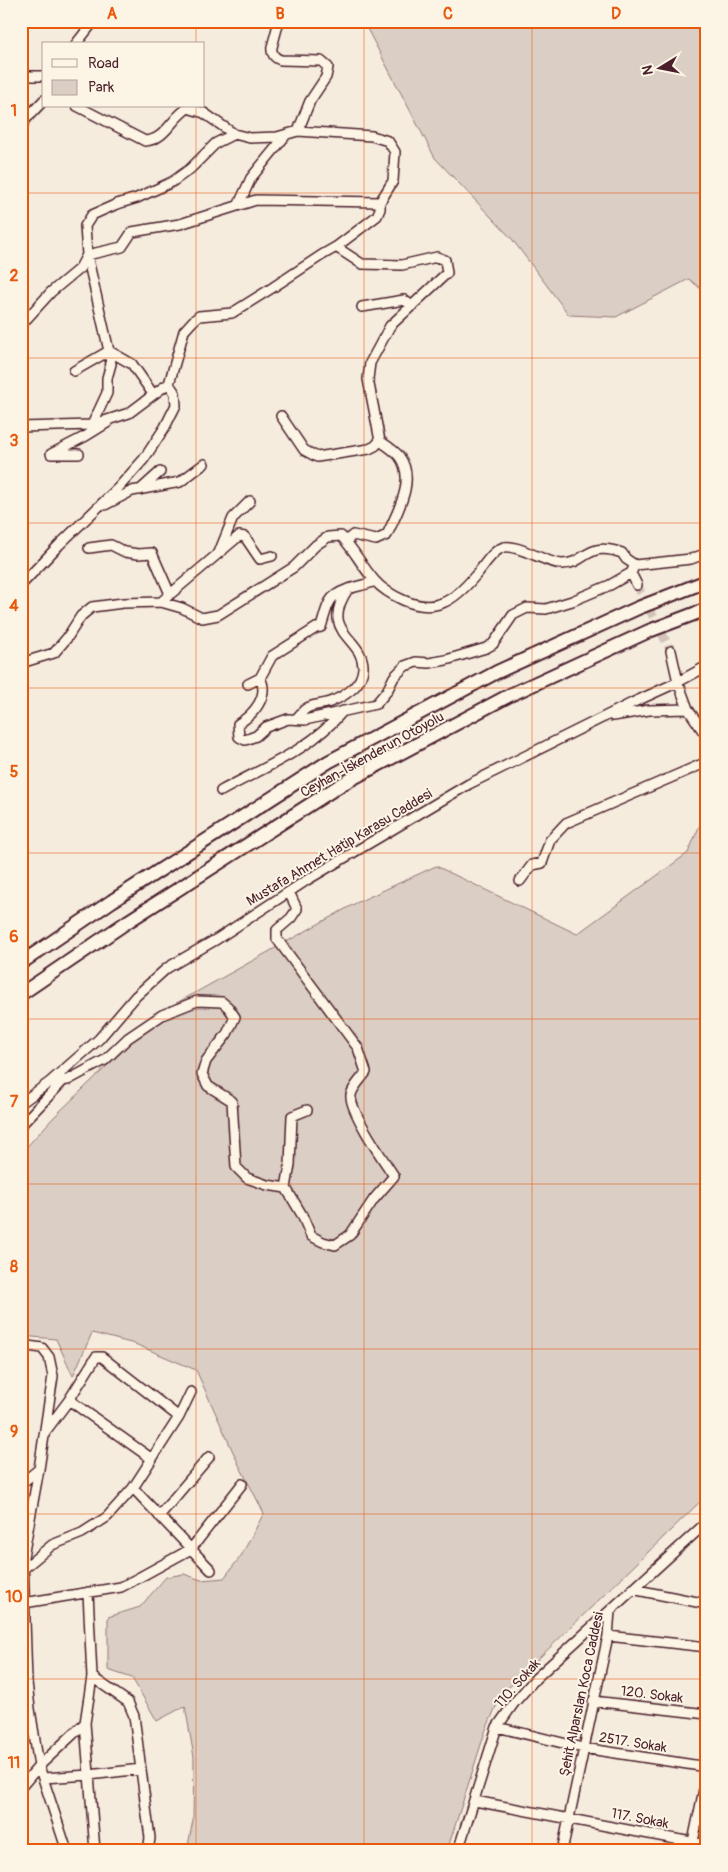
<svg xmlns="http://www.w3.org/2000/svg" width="728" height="1872" font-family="Pangolin,sans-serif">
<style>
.green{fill:#dbcec4;stroke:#927678}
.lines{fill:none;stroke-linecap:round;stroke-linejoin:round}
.minor-tunnel{stroke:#d3c3ba;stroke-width:9;stroke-dasharray:9 4.5;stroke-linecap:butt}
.minor-casing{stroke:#4a1f2b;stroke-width:12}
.highway-casing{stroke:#4a1f2b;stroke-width:16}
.minor{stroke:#fcf5e5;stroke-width:9}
.highway{stroke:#fcf5e5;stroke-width:12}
.grid{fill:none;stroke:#e8590c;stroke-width:1;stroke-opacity:0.55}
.labels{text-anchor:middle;stroke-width:4;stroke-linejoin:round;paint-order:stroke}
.street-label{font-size:14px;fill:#4a1f2b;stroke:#fcf5e5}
.neatline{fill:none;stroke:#e8590c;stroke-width:2}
.grid-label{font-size:16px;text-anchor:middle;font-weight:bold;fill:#e8590c}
</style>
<rect width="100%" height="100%" fill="#f5ecde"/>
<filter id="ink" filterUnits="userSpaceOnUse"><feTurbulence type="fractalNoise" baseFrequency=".02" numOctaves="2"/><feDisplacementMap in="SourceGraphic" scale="10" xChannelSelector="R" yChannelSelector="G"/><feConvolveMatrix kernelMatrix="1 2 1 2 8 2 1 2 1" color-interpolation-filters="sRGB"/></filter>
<g filter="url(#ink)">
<path class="green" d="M 363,21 L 707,21 L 707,294 L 689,279 L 616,317 L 569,315 L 512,239 L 435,158 Z
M 707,808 L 707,1495 L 501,1695 L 485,1732 L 447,1851 L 187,1851 L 193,1820 L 194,1757 L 185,1706 L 157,1721 L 132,1678 L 108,1670 L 108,1617 L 140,1607 L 166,1577 L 184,1574 L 201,1580 L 224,1578 L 241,1556 L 264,1513 L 239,1465 L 196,1370 L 135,1344 L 92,1333 L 73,1376 L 56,1339 L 21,1336 L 21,1153 L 54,1117 L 166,1009 L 356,903 L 436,866 L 577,934 L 688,853 Z"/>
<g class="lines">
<path class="minor-tunnel" d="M 637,585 L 671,651"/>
<g class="minor-casing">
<path id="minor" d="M 279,21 L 272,47 C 271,53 274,58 281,60 L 321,61 L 328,67 L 326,77 L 310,101 L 298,131
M 76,44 L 94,21
M 21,76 L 44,76
M 77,106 L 145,141 C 166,140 172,117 188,108 L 204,113 L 234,134 L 250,138 L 277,137 L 298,131 L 372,136 L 388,141 L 395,152 L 393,181 L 380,202 L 380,209 L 377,216 L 336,247 L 322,255 L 272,288 L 232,313 L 199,316 L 193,321 L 184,331 L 169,384
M 21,130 L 24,121 L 44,100
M 239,204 L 251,178 L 286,135
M 336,247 L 362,264 L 402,265 L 437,257 L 445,260 L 447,273 L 390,326 L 370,363 L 368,379 L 380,441 C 386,445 394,450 399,456 C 417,480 397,512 387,535 L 376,540 L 353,535 L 346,541
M 362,307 L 404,300 L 412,306
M 21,325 L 51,292 L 80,268 L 87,255 L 85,226 L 92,215 L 117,204 L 137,198 L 172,182 L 190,169 L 216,143 L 234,134
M 74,371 L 109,351 L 111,364 L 107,378 L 107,393 L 92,425
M 153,394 L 132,364 L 109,351 L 87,255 L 122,247 L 132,232 L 180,224 L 256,200 L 380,202
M 281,416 L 304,450 L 317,457 L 369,449 L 375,446 L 380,441
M 21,427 L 92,425 L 129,413 L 165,386 L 169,384 L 175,393 L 176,405 L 165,427 L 144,459 L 119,487 L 59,545 L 21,585
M 79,454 L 51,454 L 86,436 L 107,423
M 140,490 L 160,472
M 105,505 L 132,491 L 180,482 L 204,464
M 89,548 L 111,545 L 125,552 L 138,554 L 152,553 L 170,594
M 220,550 L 233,518 L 250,501
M 635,565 L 691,559 L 707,553
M 631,573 L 637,585
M 161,602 L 239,536 L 245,537 L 260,559 L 272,556
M 671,651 L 678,682 L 688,709 L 707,737
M 21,663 L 54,653 L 67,638 L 81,616 L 92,607 L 123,603 L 161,602 L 182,608 L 202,618 L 218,615 L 294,567 L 316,545 L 328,537 L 341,536 C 354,549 362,567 375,581 C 383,590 392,595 403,600 C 435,614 454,601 475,576 C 483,568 492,550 504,547 C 518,544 545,563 562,564 C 587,564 586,540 622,553 L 626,559 L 635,565 L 631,573 L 610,585 L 572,601 L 546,609 L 527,608 L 513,615 L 493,644 L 486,648 L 446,660 L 429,663 L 416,662 L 405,666 L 394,677 L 387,691 L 376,704 L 305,720 L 288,719 L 266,727 L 256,736 L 245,740 L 239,737 L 238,724 C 253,715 270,696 260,678 L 248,684
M 260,678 L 272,656 L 316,628 L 321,627 C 329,601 328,594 355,587 C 363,585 368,584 375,581
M 613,716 L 649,710 L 688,709
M 296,719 C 300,715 303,710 307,708 C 314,704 322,705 330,702 C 345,696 362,686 363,668 C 364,637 318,634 348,589
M 221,791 C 264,767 311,750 343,711
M 520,881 L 532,865 L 542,863 L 550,840 L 566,823 L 707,762
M 50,1082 L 68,1080 L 105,1060 L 128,1038 L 162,1015 L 197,1001 L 222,1002 L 228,1007 L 235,1017 L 227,1034 L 206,1061 L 202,1074 L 208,1086 L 232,1101 L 236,1167 L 247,1178 L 267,1185 L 286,1188 L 302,1215 L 311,1236 L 323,1242 L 335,1245 L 350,1235 L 374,1199 L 394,1176 C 384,1161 349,1110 351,1095 C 352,1088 362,1078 366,1072 L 358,1048 L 277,939 L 277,930 L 291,918 L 297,909 L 289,892
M 21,1103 L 50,1082 L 99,1039 L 136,996 L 167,968 L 217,939 L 307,880 L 469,784 L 632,703 L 678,682 L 707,666
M 21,1125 L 64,1080
M 286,1188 L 290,1165 L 292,1116 L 307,1110
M 21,1345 L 42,1348 L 49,1357 L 53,1376 L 39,1469 L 23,1557 L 27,1682 L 30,1709 L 39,1766 L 67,1851
M 69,1400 L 152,1459
M 45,1432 L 69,1400 L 96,1357 L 102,1357 L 179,1417
M 21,1484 L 39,1469
M 133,1488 L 211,1570
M 159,1516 L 209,1457
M 23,1569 L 52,1545 L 82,1533 L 107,1517 L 133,1488 L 179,1417 L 191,1392
M 632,1589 L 707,1604
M 88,1592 L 92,1677 L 85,1723 L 95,1851
M 24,1603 L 121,1587 L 140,1577 L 191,1549 L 242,1484
M 608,1636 L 707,1647
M 92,1677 L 128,1702 L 134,1716 L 150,1838 L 148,1851
M 593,1701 L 707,1714
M 21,1721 L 30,1709
M 497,1727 L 583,1748 L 707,1767
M 43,1778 L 89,1775 L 141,1769
M 21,1787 L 39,1766 L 85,1723
M 475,1801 L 707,1845
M 458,1851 L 497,1727 L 514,1703 L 536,1678 L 707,1522
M 562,1851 L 608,1636 L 610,1611
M 691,1851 L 707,1775"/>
</g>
<g class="highway-casing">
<path id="highway" d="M 21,963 L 112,901 L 328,762 L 497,672 L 638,608 L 707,581
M 21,994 L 127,922 L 342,784 L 510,695 L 649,631 L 707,609"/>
</g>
<use href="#minor" class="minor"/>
<use href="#highway" class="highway"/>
</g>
</g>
<path class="grid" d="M 196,21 L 196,44M 364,21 L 364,1851M 532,21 L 532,1851M 196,106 L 196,1851M 21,193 L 707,193M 21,358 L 707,358M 21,523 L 707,523M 21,688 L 707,688M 21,853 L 707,853M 21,1019 L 707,1019M 21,1184 L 707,1184M 21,1349 L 707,1349M 21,1514 L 707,1514M 21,1679 L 707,1679"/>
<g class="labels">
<g class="street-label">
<text transform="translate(372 754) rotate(-29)" y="5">Ceyhan-İskenderun Otoyolu</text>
<text transform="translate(339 847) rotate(-31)" y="5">Mustafa Ahmet Hatip Karasu Caddesi</text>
<text transform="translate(517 1683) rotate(-48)" y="5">110. Sokak</text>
<text transform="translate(581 1694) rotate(-78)" y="5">Şehit Alparslan Koca Caddesi</text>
<text transform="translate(652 1694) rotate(7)" y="5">120. Sokak</text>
<text transform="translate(633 1742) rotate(9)" y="5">2517. Sokak</text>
<text transform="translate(640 1818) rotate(11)" y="5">117. Sokak</text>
</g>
</g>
<rect width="728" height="1872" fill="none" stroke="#fcf5e5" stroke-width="55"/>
<rect x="42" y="42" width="162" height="65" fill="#fcf5e5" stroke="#b59f9b"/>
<rect x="52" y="59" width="25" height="8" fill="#fcf5e5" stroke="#b59f9b"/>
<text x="88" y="68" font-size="15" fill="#4a1f2b">Road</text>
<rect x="52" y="80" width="25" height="15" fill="#dbcec4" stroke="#b59f9b"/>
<text x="88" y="92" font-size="15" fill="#4a1f2b">Park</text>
<g transform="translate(660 68) rotate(260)" stroke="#fcf5e5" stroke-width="4" paint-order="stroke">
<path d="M0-4L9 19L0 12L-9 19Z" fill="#4a1f2b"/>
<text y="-8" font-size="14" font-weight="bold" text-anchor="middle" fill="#4a1f2b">N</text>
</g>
<rect x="28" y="28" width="672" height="1816" class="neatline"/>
<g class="grid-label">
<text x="112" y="19">A</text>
<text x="280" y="19">B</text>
<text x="448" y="19">C</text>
<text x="616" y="19">D</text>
<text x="14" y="116">1</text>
<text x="14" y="281">2</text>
<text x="14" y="446">3</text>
<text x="14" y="611">4</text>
<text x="14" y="777">5</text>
<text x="14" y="942">6</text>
<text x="14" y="1107">7</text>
<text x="14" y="1272">8</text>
<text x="14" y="1437">9</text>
<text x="14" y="1602">10</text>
<text x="14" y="1768">11</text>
</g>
</svg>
